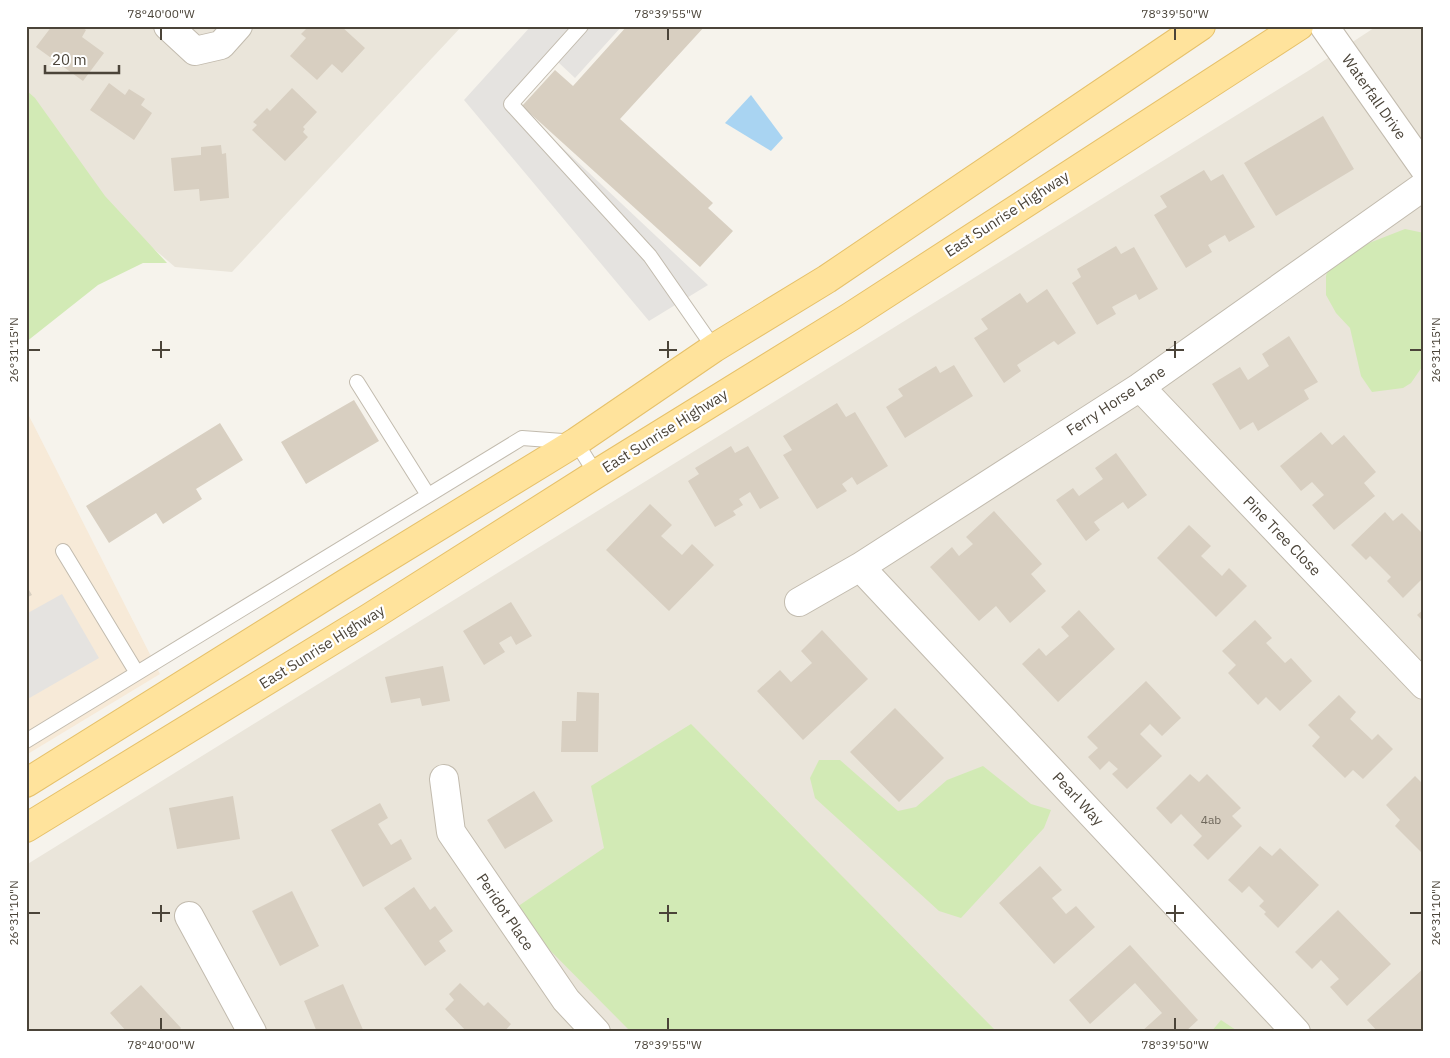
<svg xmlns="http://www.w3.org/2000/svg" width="1450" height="1058" font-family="'IBM Plex Sans',sans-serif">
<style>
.residential{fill:#eae5da}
.commercial{fill:#f7ead8}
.green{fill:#d2eab5}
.parking{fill:#e5e3e0}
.water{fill:#a9d4f2}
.building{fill:#d8cfc1}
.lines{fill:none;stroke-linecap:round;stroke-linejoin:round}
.lane-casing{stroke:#c2bbae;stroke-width:16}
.street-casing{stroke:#c2bbae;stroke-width:30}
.primary-casing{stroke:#e6c16a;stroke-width:30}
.lane{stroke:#fff;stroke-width:14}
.street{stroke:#fff;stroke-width:28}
.primary{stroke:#ffe39c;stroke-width:28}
.ticks{fill:none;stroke:#4b4439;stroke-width:2}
.labels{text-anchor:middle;stroke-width:4.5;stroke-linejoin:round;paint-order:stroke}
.number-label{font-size:12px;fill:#6e675b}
.street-label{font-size:15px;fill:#4b4439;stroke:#fff}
.neatline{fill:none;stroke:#4b4439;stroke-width:2}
.ticks-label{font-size:12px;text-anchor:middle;fill:#4b4439}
</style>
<rect width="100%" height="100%" fill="#f6f3ec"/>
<path class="residential" d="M 26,26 L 462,26 L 232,272 L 175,267 L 26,139 Z
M 1377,26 L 1424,26 L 1424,1032 L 26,1032 L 26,865 L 1308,71 Z"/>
<path class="commercial" d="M 26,410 L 160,674 L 26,755 Z"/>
<path class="green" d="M 26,90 L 35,98 L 105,196 L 167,263 L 143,263 L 98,285 L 26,342 Z
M 1405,229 L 1424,233 L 1424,364 L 1411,383 L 1403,388 L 1372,392 L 1361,376 L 1350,328 L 1336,313 L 1326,295 L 1326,276 L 1329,265 L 1346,252 Z
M 691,724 L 997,1032 L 631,1032 L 511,911 L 604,848 L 591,786 Z
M 819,760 L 840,760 L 898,811 L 916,807 L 947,780 L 983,766 L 1031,804 L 1051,810 L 1044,828 L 961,918 L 939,911 L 815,798 L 810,778 Z
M 1221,1020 L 1239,1032 L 1211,1032 Z"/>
<path class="parking" d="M 531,26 L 622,26 L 575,78 L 558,62 L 518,106 L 708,285 L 649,321 L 464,100 Z
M 62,594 L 99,658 L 26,700 L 26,614 Z"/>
<path class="water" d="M 751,95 L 783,138 L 771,151 L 725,123 Z"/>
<path class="building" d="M 52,26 L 80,26 L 86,30 L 82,37 L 104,53 L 83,81 L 36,47 Z
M 309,26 L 341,26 L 365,48 L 342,73 L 332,64 L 317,80 L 290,56 L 306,38 L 301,34 Z
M 627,26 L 705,26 L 620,119 L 713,203 L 708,208 L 733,231 L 700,267 L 522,106 L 555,70 L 573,86 Z
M 109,83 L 125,95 L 129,89 L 145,99 L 141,105 L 152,113 L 134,140 L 90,110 Z
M 292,88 L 317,112 L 303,127 L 305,129 L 303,132 L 308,137 L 285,161 L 252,130 L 257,125 L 253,122 L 267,108 L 270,111 Z
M 1323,116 L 1354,169 L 1276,216 L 1244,163 Z
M 221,145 L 222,154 L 226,153 L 229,198 L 200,201 L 199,189 L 174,191 L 171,158 L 201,155 L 201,147 Z
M 1204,170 L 1211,181 L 1223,174 L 1255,227 L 1229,242 L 1225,235 L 1208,245 L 1212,252 L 1186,268 L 1154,215 L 1167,207 L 1160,196 Z
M 1116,246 L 1121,254 L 1134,247 L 1158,289 L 1139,300 L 1136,294 L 1112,307 L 1116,314 L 1097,325 L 1072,283 L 1081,277 L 1077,269 Z
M 1047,289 L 1076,333 L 1058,345 L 1054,341 L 1017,365 L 1021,371 L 1004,383 L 974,338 L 988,329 L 981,319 L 1020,293 L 1027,303 Z
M 1289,336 L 1318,382 L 1304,390 L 1309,399 L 1258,431 L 1253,422 L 1240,430 L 1212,384 L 1240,367 L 1248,380 L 1269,366 L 1262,354 Z
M 954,365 L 973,396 L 905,438 L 886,407 L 903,396 L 898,389 L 936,366 L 940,373 Z
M 354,400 L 379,441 L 306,484 L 281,442 Z
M 837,403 L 846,417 L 855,412 L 888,466 L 857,485 L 852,477 L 842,484 L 847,491 L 817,509 L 783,455 L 792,450 L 783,436 Z
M 220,423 L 243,460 L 196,489 L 202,499 L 163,524 L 156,513 L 109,543 L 86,506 Z
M 1321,432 L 1332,445 L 1344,435 L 1376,472 L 1364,483 L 1375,496 L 1334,530 L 1312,505 L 1324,495 L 1312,482 L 1301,491 L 1280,466 Z
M 731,446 L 735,453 L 748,446 L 779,498 L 760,509 L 750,492 L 739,499 L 743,505 L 733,511 L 736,515 L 715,527 L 688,481 L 699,474 L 695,468 Z
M 1116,453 L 1147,495 L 1128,509 L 1123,502 L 1094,522 L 1100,530 L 1086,541 L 1056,500 L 1073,488 L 1079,496 L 1103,479 L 1095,468 Z
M 650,504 L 672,525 L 661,536 L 682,555 L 692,544 L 714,565 L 669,611 L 606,550 Z
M 994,511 L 1042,564 L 1031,574 L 1046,591 L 1010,623 L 996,606 L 979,621 L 930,567 L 952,547 L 959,556 L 973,544 L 966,537 Z
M 1385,512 L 1393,521 L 1402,513 L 1424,535 L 1424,577 L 1403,598 L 1387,581 L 1391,577 L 1370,556 L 1366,560 L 1351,545 Z
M 1189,525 L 1211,546 L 1201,556 L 1222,576 L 1229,568 L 1247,586 L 1216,617 L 1157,558 Z
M 26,585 L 32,595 L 26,598 Z
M 511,602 L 532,636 L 516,645 L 511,636 L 499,643 L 505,652 L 484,665 L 463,631 Z
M 1424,609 L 1424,622 L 1417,615 Z
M 1079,610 L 1115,649 L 1058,702 L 1022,664 L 1039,648 L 1046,656 L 1069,636 L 1061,627 Z
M 1255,620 L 1272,638 L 1266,643 L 1285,663 L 1291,658 L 1312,681 L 1280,711 L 1266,697 L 1258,705 L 1228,673 L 1236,665 L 1222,651 Z
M 822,630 L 868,679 L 803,740 L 757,691 L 780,670 L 791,682 L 812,663 L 801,651 Z
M 443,666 L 450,701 L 422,706 L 420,698 L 391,703 L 385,677 Z
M 1146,681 L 1181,718 L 1162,736 L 1150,724 L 1140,734 L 1162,756 L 1127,789 L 1112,774 L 1118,769 L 1109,761 L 1100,770 L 1088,757 L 1098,748 L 1087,737 Z
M 577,692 L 599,693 L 598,752 L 561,752 L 562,721 L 576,721 Z
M 1339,695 L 1356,712 L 1350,719 L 1372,740 L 1378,734 L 1393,749 L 1363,779 L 1353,770 L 1345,778 L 1312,746 L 1320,737 L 1308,725 Z
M 895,708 L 944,758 L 899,802 L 850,752 Z
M 1190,774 L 1199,782 L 1207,774 L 1241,808 L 1232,816 L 1242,826 L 1208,860 L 1193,845 L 1202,836 L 1181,814 L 1171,824 L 1156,808 Z
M 1415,776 L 1424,785 L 1424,852 L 1423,854 L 1395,826 L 1400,820 L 1386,805 Z
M 534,791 L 553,821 L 505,849 L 487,820 Z
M 233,796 L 240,839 L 177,849 L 169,808 Z
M 380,803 L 388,818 L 378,824 L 391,845 L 401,839 L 412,859 L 363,887 L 331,830 Z
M 1260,846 L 1272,856 L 1280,848 L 1319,885 L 1278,928 L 1264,914 L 1266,912 L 1259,906 L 1264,901 L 1249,886 L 1242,893 L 1228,880 Z
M 1040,866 L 1062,890 L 1052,898 L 1066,914 L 1076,906 L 1095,927 L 1054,964 L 999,903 Z
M 414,887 L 430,910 L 435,906 L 453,931 L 439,941 L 446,951 L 425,966 L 384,908 Z
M 292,891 L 319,946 L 280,966 L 252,911 Z
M 1338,910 L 1391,964 L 1347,1006 L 1330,987 L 1339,979 L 1321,960 L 1312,969 L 1295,952 Z
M 1130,945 L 1198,1020 L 1185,1032 L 1141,1032 L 1162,1013 L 1135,983 L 1090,1024 L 1069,1000 Z
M 1424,968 L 1424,1032 L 1378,1032 L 1367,1020 Z
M 460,983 L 484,1006 L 488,1002 L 511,1024 L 504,1032 L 467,1032 L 445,1009 L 454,1000 L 449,994 Z
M 343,984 L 364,1032 L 317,1032 L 304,1001 Z
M 141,985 L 181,1028 L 178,1032 L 127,1032 L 110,1013 Z"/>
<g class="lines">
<g class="lane-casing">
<path id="lane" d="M 581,26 L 511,104 L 650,256 L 714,348
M 357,382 L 428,495
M 63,551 L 137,673
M 26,741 L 522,438 L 576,442 L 596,474"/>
</g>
<g class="street-casing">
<path id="street" d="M 168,26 L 195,51 L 221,45 L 238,26
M 1324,26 L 1424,168
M 1140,387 L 1424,685
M 860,567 L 1296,1032
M 799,602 L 860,567 L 1140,387 L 1424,186
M 444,779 L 451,832 L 566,1000 L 596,1032
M 189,916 L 252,1032"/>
</g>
<g class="primary-casing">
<path id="primary" d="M 26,783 L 346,583 L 576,442 L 714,348 L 827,279 L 1201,26
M 26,828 L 369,618 L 596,474 L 850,317 L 1299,26"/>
</g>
<use href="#lane" class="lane"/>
<use href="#street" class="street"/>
<use href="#primary" class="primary"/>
</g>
<path class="ticks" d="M 161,28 L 161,40M 668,28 L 668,40M 1175,28 L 1175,40M 161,341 L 161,358M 668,341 L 668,358M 1175,341 L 1175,358M 28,350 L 40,350M 152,350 L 170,350M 659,350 L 677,350M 1166,350 L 1184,350M 1410,350 L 1422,350M 161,905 L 161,922M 668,905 L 668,922M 1175,905 L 1175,922M 28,913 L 40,913M 152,913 L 170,913M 659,913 L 677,913M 1166,913 L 1184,913M 1410,913 L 1422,913M 161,1018 L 161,1030M 668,1018 L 668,1030M 1175,1018 L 1175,1030"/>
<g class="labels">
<g class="number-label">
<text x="1211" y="824">4ab</text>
</g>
<g class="street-label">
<text transform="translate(1374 97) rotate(55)" y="5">Waterfall Drive</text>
<text transform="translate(1007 214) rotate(-33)" y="5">East Sunrise Highway</text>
<text transform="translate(1116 401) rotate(-33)" y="5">Ferry Horse Lane</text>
<text transform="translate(665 431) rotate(-32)" y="5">East Sunrise Highway</text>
<text transform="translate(1282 536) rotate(46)" y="5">Pine Tree Close</text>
<text transform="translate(322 647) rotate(-32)" y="5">East Sunrise Highway</text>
<text transform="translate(1078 799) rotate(47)" y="5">Pearl Way</text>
<text transform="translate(505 912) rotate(56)" y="5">Peridot Place</text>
</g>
</g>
<rect width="1450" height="1058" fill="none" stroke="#ffffff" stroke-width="55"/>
<path d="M45 65v8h74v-8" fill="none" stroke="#4b4439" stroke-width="2.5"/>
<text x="52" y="65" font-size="15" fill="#4b4439" stroke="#ffffff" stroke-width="4" paint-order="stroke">20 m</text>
<rect x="28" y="28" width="1394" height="1002" class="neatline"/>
<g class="ticks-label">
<text x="161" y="18">78°40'00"W</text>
<text x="668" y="18">78°39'55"W</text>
<text x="1175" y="18">78°39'50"W</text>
<text transform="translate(14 350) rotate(-90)" y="4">26°31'15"N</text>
<text transform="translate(1436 350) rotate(-90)" y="4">26°31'15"N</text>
<text transform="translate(14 913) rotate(-90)" y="4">26°31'10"N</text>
<text transform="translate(1436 913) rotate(-90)" y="4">26°31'10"N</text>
<text x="161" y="1049">78°40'00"W</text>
<text x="668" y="1049">78°39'55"W</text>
<text x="1175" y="1049">78°39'50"W</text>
</g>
</svg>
